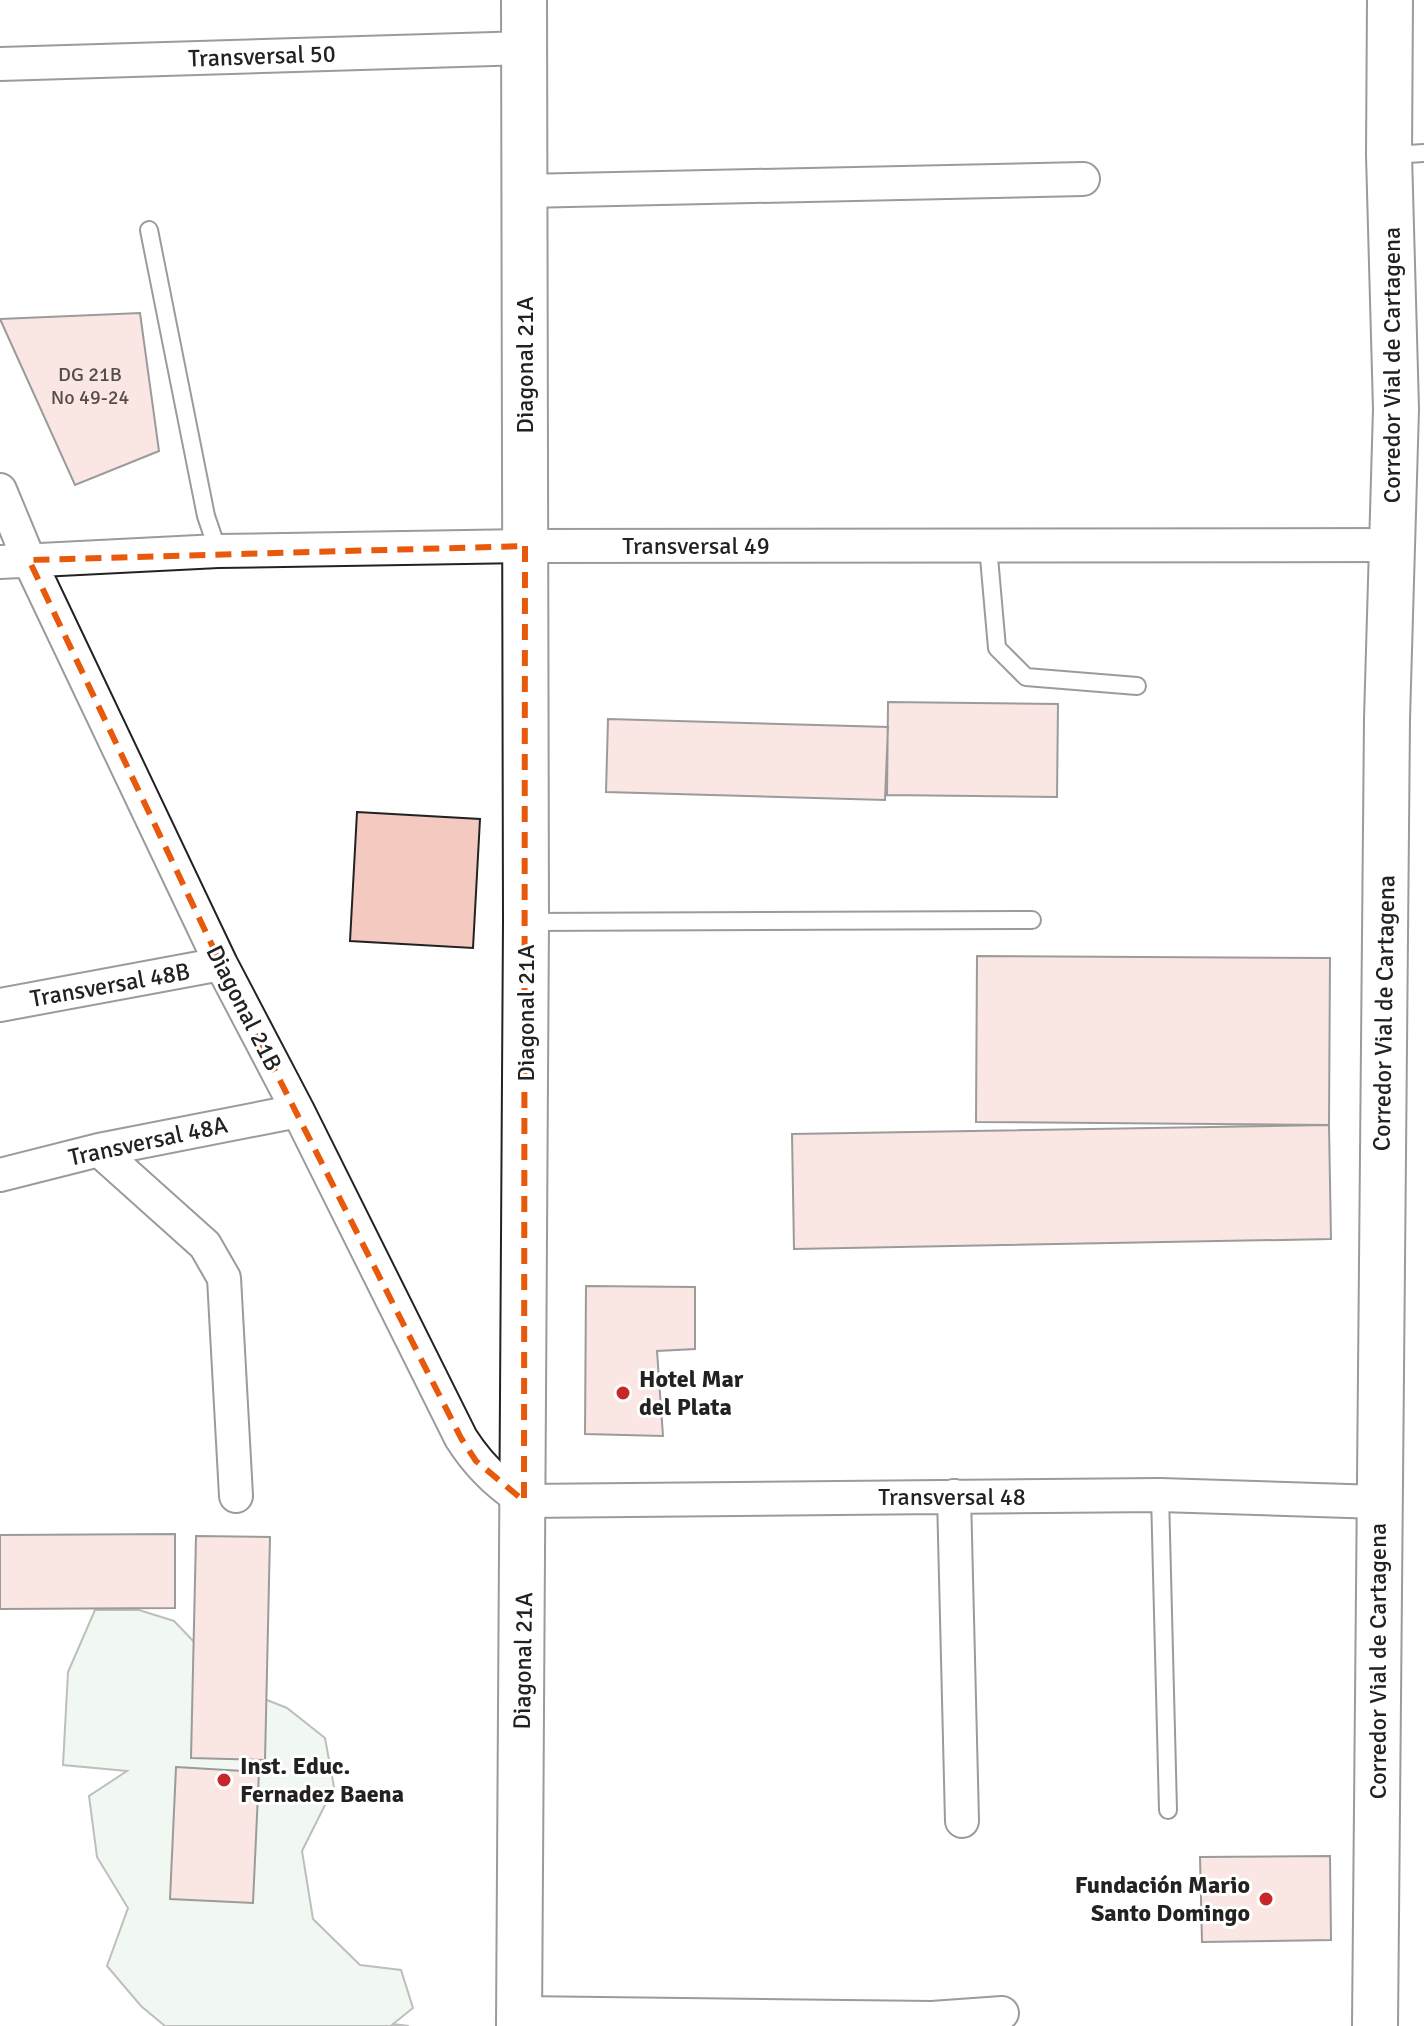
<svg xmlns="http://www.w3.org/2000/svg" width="1424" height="2026" font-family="Signika,sans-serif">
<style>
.green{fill:#e0efe3;stroke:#6f6f6f;stroke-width:2}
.building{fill:#f3c9c0;stroke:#222;stroke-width:2}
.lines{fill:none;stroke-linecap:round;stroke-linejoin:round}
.lane-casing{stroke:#222;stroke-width:20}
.street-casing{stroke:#222;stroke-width:36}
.secondary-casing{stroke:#222;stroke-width:48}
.primary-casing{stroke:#222;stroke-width:48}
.lane{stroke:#fff;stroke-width:16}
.street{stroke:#fff;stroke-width:32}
.secondary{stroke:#fff;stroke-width:44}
.primary{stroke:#fff;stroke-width:44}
.marked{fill:none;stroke:#e8590c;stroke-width:6;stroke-dasharray:16 10;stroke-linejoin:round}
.poi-dot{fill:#c62828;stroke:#fff;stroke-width:3}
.labels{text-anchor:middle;stroke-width:6;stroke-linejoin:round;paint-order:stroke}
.number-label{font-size:20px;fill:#564c4a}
.street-label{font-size:24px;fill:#222;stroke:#fff}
.poi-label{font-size:24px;font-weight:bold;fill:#222;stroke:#fff;text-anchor:start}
</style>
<rect width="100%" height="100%" fill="#fff"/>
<path class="green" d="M 95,1610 L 139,1610 L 174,1621 L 239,1689 L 287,1708 L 325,1738 L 334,1787 L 302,1851 L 313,1919 L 360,1965 L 401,1970 L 413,2008 L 393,2024 L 409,2026 L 165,2026 L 141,2006 L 107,1966 L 128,1908 L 97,1857 L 89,1796 L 127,1771 L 63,1765 L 68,1672 Z"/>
<path class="building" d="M 140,313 L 159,451 L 75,485 L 0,319 Z
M 888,702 L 1058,704 L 1057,797 L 887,795 Z
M 608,719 L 888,727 L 885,800 L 606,792 Z
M 357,812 L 480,819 L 473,948 L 350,941 Z
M 977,956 L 1330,958 L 1329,1125 L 976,1122 Z
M 1329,1125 L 1331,1239 L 794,1249 L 792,1134 Z
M 586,1286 L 695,1287 L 695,1349 L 657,1351 L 663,1436 L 585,1434 Z
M 175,1534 L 175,1608 L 0,1609 L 0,1535 Z
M 196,1536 L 270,1537 L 265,1760 L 191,1758 Z
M 176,1767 L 259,1772 L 253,1903 L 170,1899 Z
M 1330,1856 L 1331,1940 L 1202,1942 L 1200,1857 Z"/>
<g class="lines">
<g class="lane-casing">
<path id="lane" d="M 1391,155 L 1424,153
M 149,230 L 206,516 L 218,551
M 988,546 L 997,648 L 1026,677 L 1137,686
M 528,922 L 1032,920
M 1160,1495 L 1168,1810"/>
</g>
<g class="street-casing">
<path id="street" d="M 0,64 L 524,48
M 524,191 L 1083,179
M 0,490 L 29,560 L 221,964 L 298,1111 L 461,1438 C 478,1465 497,1484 524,1501 L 1160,1495 L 1379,1502
M 0,562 L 218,551 L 525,546 L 1392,545
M 0,1005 L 221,964
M 99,1150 L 205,1245 L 224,1278 L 236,1496
M 0,1175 L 99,1150 L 298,1111
M 954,1496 L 962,1821
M 519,2013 L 932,2018 L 1002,2013"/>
</g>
<g class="secondary-casing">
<path id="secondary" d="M 519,2026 L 526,922 L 524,0"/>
</g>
<g class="primary-casing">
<path id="primary" d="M 1375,2026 L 1387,719 L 1396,409 L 1389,155 L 1390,0"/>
</g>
<use href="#lane" class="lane"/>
<use href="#street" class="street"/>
<use href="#secondary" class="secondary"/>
<use href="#primary" class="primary"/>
</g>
<path d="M0 0H1424V2026H0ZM 525,546 L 524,1501 L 476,1461 L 461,1438 L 221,964 L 29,560 Z" fill="#fff" fill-opacity=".55" fill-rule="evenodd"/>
<path class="marked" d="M 525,546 L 524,1501 L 476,1461 L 461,1438 L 221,964 L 29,560 Z"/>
<g class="poi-dot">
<circle cx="623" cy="1393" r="8"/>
<circle cx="224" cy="1780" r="8"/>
<circle cx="1266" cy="1899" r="8"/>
</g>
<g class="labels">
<g class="number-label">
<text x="90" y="381">DG 21B<tspan x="90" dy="23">No 49-24</tspan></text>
</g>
<g class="street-label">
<text transform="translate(262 56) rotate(-2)" y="8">Transversal 50</text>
<text transform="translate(525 365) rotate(-90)" y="8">Diagonal 21A</text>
<text transform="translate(1392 365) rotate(-90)" y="8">Corredor Vial de Cartagena</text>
<text x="696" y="554">Transversal 49</text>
<text transform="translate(110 985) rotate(-10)" y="8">Transversal 48B</text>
<text transform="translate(244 1008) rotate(63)" y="8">Diagonal 21B</text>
<text transform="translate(526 1013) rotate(-90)" y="8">Diagonal 21A</text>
<text transform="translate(1384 1013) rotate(-89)" y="8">Corredor Vial de Cartagena</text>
<text transform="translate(148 1141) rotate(-12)" y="8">Transversal 48A</text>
<text x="952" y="1505">Transversal 48</text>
<text transform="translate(523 1661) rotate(-89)" y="8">Diagonal 21A</text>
<text transform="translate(1378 1661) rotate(-90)" y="8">Corredor Vial de Cartagena</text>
</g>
<g class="poi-label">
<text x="639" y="1387">Hotel Mar<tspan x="639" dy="28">del Plata</tspan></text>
<text x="240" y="1774">Inst. Educ.<tspan x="240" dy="28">Fernadez Baena</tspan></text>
<text x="1250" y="1893" text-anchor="end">Fundación Mario<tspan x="1250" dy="28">Santo Domingo</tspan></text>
</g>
</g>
</svg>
